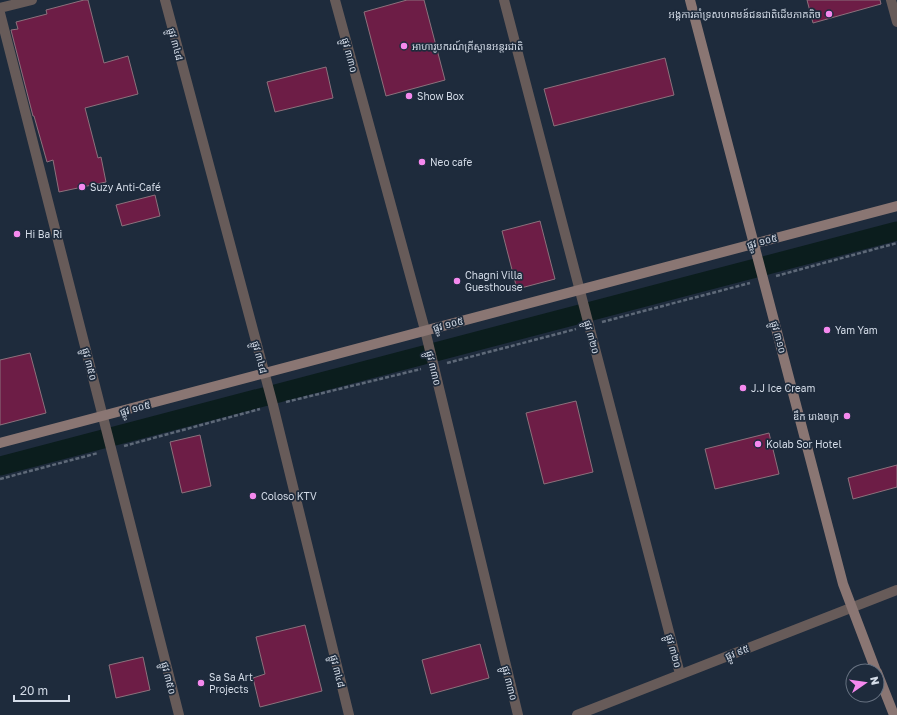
<svg xmlns="http://www.w3.org/2000/svg" width="897" height="715" font-family="'Golos Text','Noto Sans Khmer',sans-serif">
<style>
.lines{fill:none;stroke-linecap:round;stroke-linejoin:round}
.canal{stroke:#0b1d1d;stroke-width:19}
.building{fill:#6d1d46;stroke:#8c717c}
.path{stroke:#5e6978;stroke-width:2.5;stroke-dasharray:4 2;stroke-linecap:butt}
.street{stroke:#675b59;stroke-width:10}
.secondary{stroke:#8a7673;stroke-width:10}
.poi-dot{fill:#f589ee;stroke:#1e2b3c;stroke-width:1.5}
.labels{text-anchor:middle;stroke-width:3.5;stroke-linejoin:round;paint-order:stroke}
.poi-label{font-size:10px;fill:#d3dbe7;stroke:#1e2b3c;text-anchor:start}
.street-label{font-size:10px;fill:#d3dbe7;stroke:#1e2b3c}
</style>
<rect width="100%" height="100%" fill="#1e2b3c"/>
<g class="lines">
<path class="canal" d="M 0,466 L 897,231"/>
</g>
<path class="building" d="M 84,0 L 88,0 L 104,63 L 128,56 L 138,94 L 85,108 L 98,158 L 101,157 L 106,182 L 59,192 L 53,160 L 47,162 L 34,116 L 33,116 L 11,30 L 18,29 L 16,22 L 47,14 L 46,10 Z
M 407,0 L 424,0 L 445,80 L 386,96 L 364,12 Z
M 807,0 L 880,0 L 881,4 L 813,23 Z
M 665,58 L 674,95 L 554,126 L 544,89 Z
M 326,67 L 333,98 L 275,112 L 267,82 Z
M 155,195 L 160,216 L 122,226 L 116,205 Z
M 540,221 L 555,279 L 517,289 L 502,231 Z
M 30,353 L 46,413 L 0,425 L 0,360 Z
M 576,401 L 593,472 L 544,484 L 526,413 Z
M 769,433 L 779,474 L 715,489 L 705,449 Z
M 200,435 L 211,486 L 182,493 L 170,442 Z
M 897,465 L 897,487 L 853,499 L 848,478 Z
M 305,625 L 322,691 L 260,707 L 253,678 L 265,674 L 256,637 Z
M 480,644 L 489,678 L 431,694 L 422,660 Z
M 143,657 L 150,690 L 116,698 L 109,665 Z"/>
<g class="lines">
<path class="path" d="M 776,276 L 897,243
M 602,322 L 750,283
M 447,363 L 576,329
M 286,402 L 421,369
M 124,446 L 260,409
M 0,479 L 98,453"/>
<path class="street" d="M 165,0 L 273,405 L 349,715
M 335,0 L 425,330 L 518,715
M 504,0 L 680,674
M 891,0 L 897,22
M 0,8 L 32,0
M 0,13 L 179,715
M 577,715 L 897,590"/>
<path class="secondary" d="M 690,0 L 843,584 L 876,671
M 0,443 L 897,206
M 877,672 L 894,715"/>
</g>
<g class="poi-dot">
<circle cx="829" cy="14" r="4"/>
<circle cx="404" cy="46" r="4"/>
<circle cx="409" cy="96" r="4"/>
<circle cx="422" cy="162" r="4"/>
<circle cx="82" cy="187" r="4"/>
<circle cx="17" cy="234" r="4"/>
<circle cx="457" cy="281" r="4"/>
<circle cx="827" cy="330" r="4"/>
<circle cx="743" cy="388" r="4"/>
<circle cx="847" cy="416" r="4"/>
<circle cx="758" cy="444" r="4"/>
<circle cx="253" cy="496" r="4"/>
<circle cx="201" cy="683" r="4"/>
</g>
<g class="labels">
<g class="poi-label">
<text x="821" y="18" text-anchor="end">អង្គការគាំទ្រសហគមន៍ជនជាតិដើមភាគតិច</text>
<text x="412" y="50">អាហារូបករណ៍គ្រីស្ទានអន្តរជាតិ</text>
<text x="417" y="100">Show Box</text>
<text x="430" y="166">Neo cafe</text>
<text x="90" y="191">Suzy Anti-Café</text>
<text x="25" y="238">Hi Ba Ri</text>
<text x="465" y="279">Chagni Villa<tspan x="465" dy="12">Guesthouse</tspan></text>
<text x="835" y="334">Yam Yam</text>
<text x="751" y="392">J.J Ice Cream</text>
<text x="839" y="420" text-anchor="end">ឌឹក រោងចក្រ</text>
<text x="766" y="448">Kolab Sor Hotel</text>
<text x="261" y="500">Coloso KTV</text>
<text x="209" y="681">Sa Sa Art<tspan x="209" dy="12">Projects</tspan></text>
</g>
<g class="street-label">
<text transform="translate(176 44) rotate(75)" y="4">ផ្លូវ ៣៤៨</text>
<text transform="translate(350 55) rotate(75)" y="4">ផ្លូវ ៣៣០</text>
<text transform="translate(762 241) rotate(-15)" y="4">ផ្លូវ ១០៥</text>
<text transform="translate(448 324) rotate(-15)" y="4">ផ្លូវ ១០៥</text>
<text transform="translate(592 337) rotate(75)" y="4">ផ្លូវ ៣២០</text>
<text transform="translate(779 337) rotate(75)" y="4">ផ្លូវ ៣១០</text>
<text transform="translate(260 357) rotate(75)" y="4">ផ្លូវ ៣៤៨</text>
<text transform="translate(90 364) rotate(76)" y="4">ផ្លូវ ៣៥០</text>
<text transform="translate(434 368) rotate(77)" y="4">ផ្លូវ ៣៣០</text>
<text transform="translate(135 408) rotate(-15)" y="4">ផ្លូវ ១០៥</text>
<text transform="translate(674 651) rotate(75)" y="4">ផ្លូវ ៣២០</text>
<text transform="translate(737 652) rotate(-21)" y="4">ផ្លូវ ៩៥</text>
<text transform="translate(338 671) rotate(76)" y="4">ផ្លូវ ៣៤៨</text>
<text transform="translate(169 678) rotate(76)" y="4">ផ្លូវ ៣៥០</text>
<text transform="translate(510 683) rotate(76)" y="4">ផ្លូវ ៣៣០</text>
</g>
</g>
<g transform="translate(865 683) rotate(77)"><circle r="19" fill="#1e2b3c" stroke="#667180"/>
<path d="M0-3L7 15L0 10L-7 15Z" fill="#f589ee"/>
<text y="-6" font-size="11" font-weight="bold" text-anchor="middle" fill="#d3dbe7">N</text>
</g>
<path d="M14 695v6h55v-6" fill="none" stroke="#d3dbe7" stroke-width="2"/>
<text x="20" y="695" font-size="12" fill="#d3dbe7" stroke="#1e2b3c" stroke-width="3" paint-order="stroke">20 m</text>
</svg>
